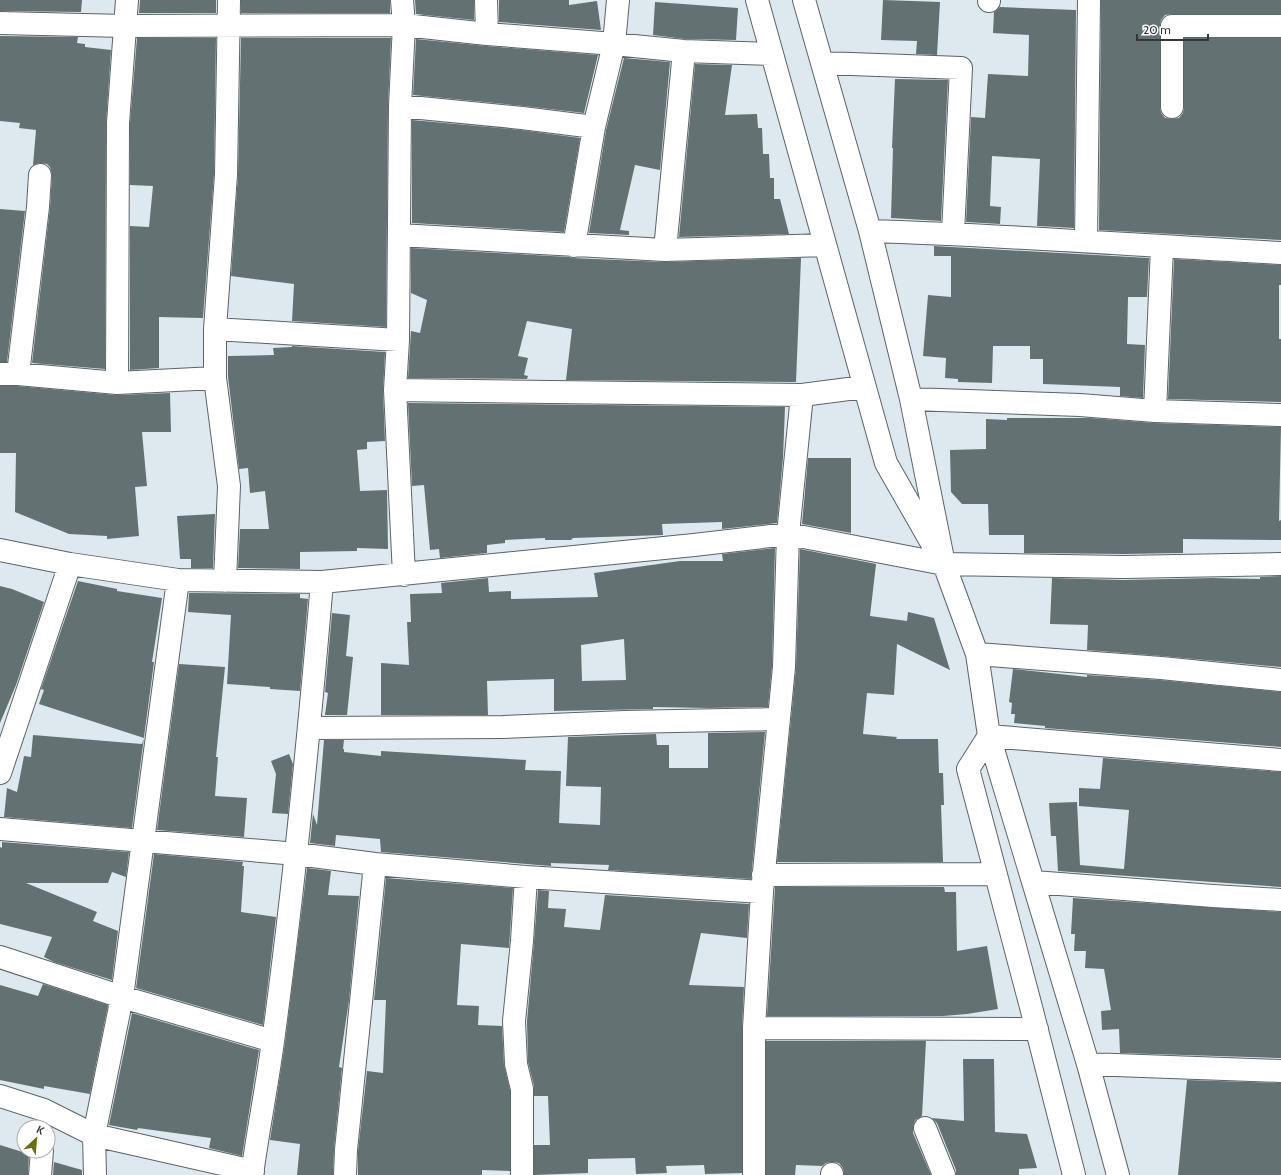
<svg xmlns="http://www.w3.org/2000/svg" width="1281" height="1175" font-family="Cabin,sans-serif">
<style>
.building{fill:#647173;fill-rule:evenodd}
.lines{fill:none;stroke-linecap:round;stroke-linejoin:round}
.minor-casing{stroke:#5a6469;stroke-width:24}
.minor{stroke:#fff;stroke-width:22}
</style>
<rect width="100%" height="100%" fill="#dde9ef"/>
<path class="building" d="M 0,0 L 82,0 L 81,12 L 0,11 Z
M 140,0 L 216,0 L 216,13 L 139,13 Z
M 241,0 L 390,0 L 390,13 L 241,13 Z
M 415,0 L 474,0 L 474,20 L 416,14 Z
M 499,0 L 569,0 L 569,5 L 597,1 L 601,30 L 499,22 Z
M 883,0 L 940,2 L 937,55 L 916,54 L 917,41 L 881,40 Z
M 1101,0 L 1281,0 L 1281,14 L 1172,14 L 1165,15 L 1161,20 L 1160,26 L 1160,107 L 1161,113 L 1165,118 L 1172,119 L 1179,118 L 1183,113 L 1184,107 L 1184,38 L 1281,38 L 1281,240 L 1099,230 Z
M 655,2 L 738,8 L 736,40 L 685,39 L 653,35 Z
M 1000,7 L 1076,10 L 1074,228 L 1037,226 L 1040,159 L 992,156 L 990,206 L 1001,207 L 1000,224 L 966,222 L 971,117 L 985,118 L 988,74 L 1028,76 L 1029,35 L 993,33 L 994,12 Z
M 0,36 L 78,37 L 77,43 L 85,44 L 85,47 L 111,50 L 106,123 L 105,369 L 32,363 L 50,208 L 52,175 L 50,167 L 47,164 L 40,163 L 33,165 L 36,130 L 19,128 L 20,123 L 0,121 Z
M 137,38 L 216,38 L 214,174 L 203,318 L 159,317 L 159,368 L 130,370 L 130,226 L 149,227 L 153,186 L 130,185 L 130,123 Z
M 241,38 L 391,38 L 388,106 L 386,327 L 292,321 L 294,284 L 231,276 L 238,175 Z
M 416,39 L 486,46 L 598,55 L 584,113 L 524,106 L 413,95 Z
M 624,58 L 670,62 L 660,170 L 635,165 L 620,230 L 629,231 L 629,235 L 589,233 L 606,130 Z
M 695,64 L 732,65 L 725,115 L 757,114 L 758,128 L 762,128 L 763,154 L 769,154 L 770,178 L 774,178 L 774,199 L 780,199 L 789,234 L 679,237 Z
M 895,79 L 948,80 L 941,221 L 891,218 L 893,148 L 892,148 Z
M 412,120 L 521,130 L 580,138 L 564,232 L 412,223 Z
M 0,209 L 25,211 L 7,362 L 0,362 Z
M 934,246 L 1149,258 L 1147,297 L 1128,297 L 1127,344 L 1145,345 L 1143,398 L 1120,396 L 1120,387 L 1043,384 L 1043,359 L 1030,359 L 1030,346 L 993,346 L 992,383 L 958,382 L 958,379 L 945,378 L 946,358 L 923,356 L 928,295 L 951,297 L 951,256 L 934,256 Z
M 411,248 L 569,257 L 572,258 L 664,262 L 801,258 L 796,382 L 566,380 L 572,329 L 527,321 L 518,356 L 528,358 L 524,375 L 528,376 L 527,379 L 408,378 L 411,331 L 420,333 L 427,300 L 411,293 Z
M 1174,259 L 1281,265 L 1281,285 L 1279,285 L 1279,339 L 1281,339 L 1281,402 L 1168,399 Z
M 292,346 L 385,352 L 383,391 L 385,441 L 367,442 L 367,449 L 357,450 L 360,491 L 387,490 L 388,549 L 357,548 L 357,551 L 300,552 L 300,569 L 238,568 L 240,529 L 269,529 L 265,491 L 250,493 L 248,468 L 239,469 L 228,377 L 228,356 L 274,355 L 273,348 L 292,347 Z
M 0,386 L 17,386 L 116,395 L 170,393 L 171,432 L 142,432 L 147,486 L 135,487 L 139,536 L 107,539 L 107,536 L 69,534 L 15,512 L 16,453 L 0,453 Z
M 408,403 L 785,407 L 783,458 L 777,523 L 722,529 L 722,522 L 662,524 L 663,535 L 573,538 L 571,540 L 545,540 L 545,538 L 505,540 L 505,543 L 487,545 L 487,553 L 440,558 L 439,549 L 430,550 L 424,485 L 412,486 Z
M 1007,418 L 1090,418 L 1154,423 L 1281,427 L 1279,521 L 1281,520 L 1281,540 L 1183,539 L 1183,553 L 1123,554 L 1024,553 L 1024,535 L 989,535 L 988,504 L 962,504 L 951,492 L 950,450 L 986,449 L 986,419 L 1007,420 Z
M 808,458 L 851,458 L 851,533 L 802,524 Z
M 215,514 L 213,568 L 191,568 L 191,559 L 180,559 L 177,516 Z
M 775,548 L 772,666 L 768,707 L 708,708 L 653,707 L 653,709 L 554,711 L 554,679 L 487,681 L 488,715 L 381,715 L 381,663 L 409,665 L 407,622 L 411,622 L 410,594 L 442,593 L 441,583 L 488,578 L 489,592 L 511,591 L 511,599 L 598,597 L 594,573 L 680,561 L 723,561 L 722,554 ZM 624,639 L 626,680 L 582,681 L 581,645 Z
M 800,549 L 876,564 L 870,616 L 907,621 L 908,612 L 934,618 L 950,670 L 897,644 L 894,695 L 867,693 L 863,734 L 897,737 L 896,739 L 938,739 L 939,773 L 943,773 L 944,805 L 941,805 L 943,862 L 777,862 L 796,668 Z
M 1281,576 L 1281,667 L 1162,656 L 1087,650 L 1088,625 L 1050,624 L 1052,578 L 1123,580 L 1212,578 L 1260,579 L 1260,577 Z
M 78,581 L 117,589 L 117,591 L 162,598 L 152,662 L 154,662 L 132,828 L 4,817 L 7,788 L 17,792 L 24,756 L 31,757 L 33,735 L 142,744 L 144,738 L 39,704 L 44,690 L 41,689 Z
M 0,586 L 12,589 L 44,602 L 16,685 L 0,723 Z
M 189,593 L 300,594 L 300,598 L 308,599 L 300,691 L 270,689 L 270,687 L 227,684 L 231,615 L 188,612 Z
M 332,613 L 350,615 L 346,656 L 353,657 L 347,715 L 325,715 L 328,693 L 325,692 Z
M 179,664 L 225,667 L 216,757 L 218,757 L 215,796 L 247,798 L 244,837 L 157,830 Z
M 1013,669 L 1087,677 L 1087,675 L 1160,680 L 1281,692 L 1281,747 L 1045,728 L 1045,726 L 1014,723 L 1015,714 L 1011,714 L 1012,703 L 1009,702 Z
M 765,732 L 751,879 L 608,870 L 609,865 L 551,863 L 551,866 L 381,852 L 380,839 L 336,835 L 335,846 L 310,843 L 313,814 L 317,825 L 324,740 L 344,740 L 343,749 L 344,749 L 344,752 L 381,756 L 381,751 L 526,760 L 525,770 L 561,771 L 559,823 L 600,825 L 601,787 L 566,786 L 568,737 L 656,734 L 657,745 L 669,745 L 669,768 L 708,768 L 708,733 Z
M 289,754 L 293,764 L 288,814 L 272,813 L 276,774 L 271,761 Z
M 1103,758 L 1281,772 L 1281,887 L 1058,871 L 1056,836 L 1051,836 L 1049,803 L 1077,802 L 1080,865 L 1124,869 L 1129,810 L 1079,806 L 1079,788 L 1100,789 Z
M 2,842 L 129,852 L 126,877 L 112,872 L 108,883 L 26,883 L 97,912 L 93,921 L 118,931 L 112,980 L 54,962 L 44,957 L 52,937 L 0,924 L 0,847 L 2,848 Z
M 154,854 L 243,862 L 242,866 L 244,866 L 241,912 L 276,917 L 263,1025 L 136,988 Z
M 307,868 L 331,871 L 328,895 L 359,896 L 349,1000 L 339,1067 L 342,1068 L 334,1149 L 333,1175 L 297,1175 L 300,1144 L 270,1140 L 285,1043 Z
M 386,878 L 513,888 L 509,948 L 461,944 L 457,1005 L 479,1006 L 478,1025 L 502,1026 L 504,1065 L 510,1090 L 510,1171 L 482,1170 L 482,1175 L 358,1175 L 358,1151 L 367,1071 L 383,1073 L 386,1000 L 374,1000 Z
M 775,887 L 944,887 L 945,892 L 956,892 L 957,951 L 987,946 L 998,1009 L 967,1014 L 943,1016 L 767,1016 Z
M 538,890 L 549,891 L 548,908 L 566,909 L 564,927 L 600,930 L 605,895 L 749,904 L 747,938 L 701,933 L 689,985 L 744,987 L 742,1028 L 742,1173 L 705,1174 L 704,1165 L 666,1166 L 667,1173 L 636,1174 L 635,1158 L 588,1159 L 588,1173 L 534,1175 L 534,1145 L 550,1145 L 548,1096 L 534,1096 L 534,1086 L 528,1062 L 527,1021 L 534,942 Z
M 1073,898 L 1281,912 L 1281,1058 L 1120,1053 L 1119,1029 L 1102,1030 L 1101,1011 L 1111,1010 L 1104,969 L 1085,968 L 1086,951 L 1074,951 L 1075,934 L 1071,934 Z
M 43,984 L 108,1005 L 90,1094 L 44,1086 L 44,1089 L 0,1080 L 0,985 L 38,996 Z
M 132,1013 L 259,1050 L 242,1156 L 209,1148 L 211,1138 L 138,1128 L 137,1130 L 109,1125 Z
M 766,1041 L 926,1041 L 922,1116 L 915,1120 L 913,1127 L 913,1133 L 931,1175 L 844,1175 L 843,1168 L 839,1163 L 832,1162 L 826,1163 L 822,1166 L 796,1165 L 795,1175 L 766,1175 Z
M 963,1059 L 994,1059 L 995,1132 L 1027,1134 L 1037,1168 L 1019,1169 L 1019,1175 L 956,1175 L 956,1170 L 937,1123 L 932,1118 L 964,1121 Z
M 1187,1080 L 1281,1083 L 1281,1175 L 1178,1175 Z
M 0,1145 L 29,1154 L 28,1175 L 0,1175 Z
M 54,1162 L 82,1170 L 82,1175 L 53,1175 Z"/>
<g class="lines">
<g class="minor-casing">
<path id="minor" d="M 402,0 L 404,25 L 400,106 L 398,340 L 395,390 L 404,575
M 486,0 L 487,34
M 757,0 L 886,463 L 934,547
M 804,0 L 870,231 L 911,399 L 944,564 L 977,654 L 989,736 L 1088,1064 L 1118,1175
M 989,0 L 989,1
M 0,23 L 125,26 L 404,25 L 487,34 L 614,44 L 684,51 L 772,54
M 823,63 L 961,68 L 953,233
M 400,106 L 522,118 L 594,127
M 1172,107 L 1172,26 L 1281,26
M 870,231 C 1008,235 1144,246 1281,253
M 399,235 L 665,250 L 825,245
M 1086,241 L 1089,0
M 574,246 L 594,127 L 614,44 L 618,0
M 665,250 L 684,51
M 215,329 L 398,340
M 0,374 L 18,374 L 117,383 L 215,378
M 18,374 L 38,207 L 40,175
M 117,383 L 118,123 L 127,0
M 395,390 L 802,395
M 911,399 L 1080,405 L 1155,411 L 1281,415
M 1155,411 L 1162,247
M 0,550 L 70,564 L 178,580 L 322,582 L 694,545 L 788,534 L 944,564 L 1123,567 L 1281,564
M 225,581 L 229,486 L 215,378 L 215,329 L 226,175 L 229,0
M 977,654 L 1161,668 L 1281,680
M 310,728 L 503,727 L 625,722 L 779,719
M 989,736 L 968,769 L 1031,1007 L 1074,1175
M 989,736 L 1281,760
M 0,773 L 70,564
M 0,829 L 297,854 L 375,864 L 526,877 L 762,892
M 763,875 L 995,874
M 1034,882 L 1213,896 L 1281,900
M 0,957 L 122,997 L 273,1041
M 754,1028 L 1037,1029
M 1088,1064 L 1281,1071
M 0,1096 L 44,1110 L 94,1135 L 253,1171
M 925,1128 L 944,1175
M 40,1175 L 42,1151
M 95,1175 L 94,1135 L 122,997 L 178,580
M 252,1175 C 258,1130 267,1086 273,1041 C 294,888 309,735 322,582
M 345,1175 L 346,1150 L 375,864
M 522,1175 L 522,1089 L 516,1064 L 514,1021 L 522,941 L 526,877
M 754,1175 L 754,1028 L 762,892 L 784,667 L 788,534 L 802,395 L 864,387
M 832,1175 L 832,1174"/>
</g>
<use href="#minor" class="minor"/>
</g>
<g transform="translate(36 1139) rotate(26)"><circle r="19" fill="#ffffff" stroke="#adafaf"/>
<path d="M0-3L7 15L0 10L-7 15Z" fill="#686e12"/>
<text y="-6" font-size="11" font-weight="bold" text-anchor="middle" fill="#313638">K</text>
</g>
<path d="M1137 34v6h71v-6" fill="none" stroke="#313638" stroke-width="2"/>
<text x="1143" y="34" font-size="12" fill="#313638" stroke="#ffffff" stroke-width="3" paint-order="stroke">20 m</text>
</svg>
